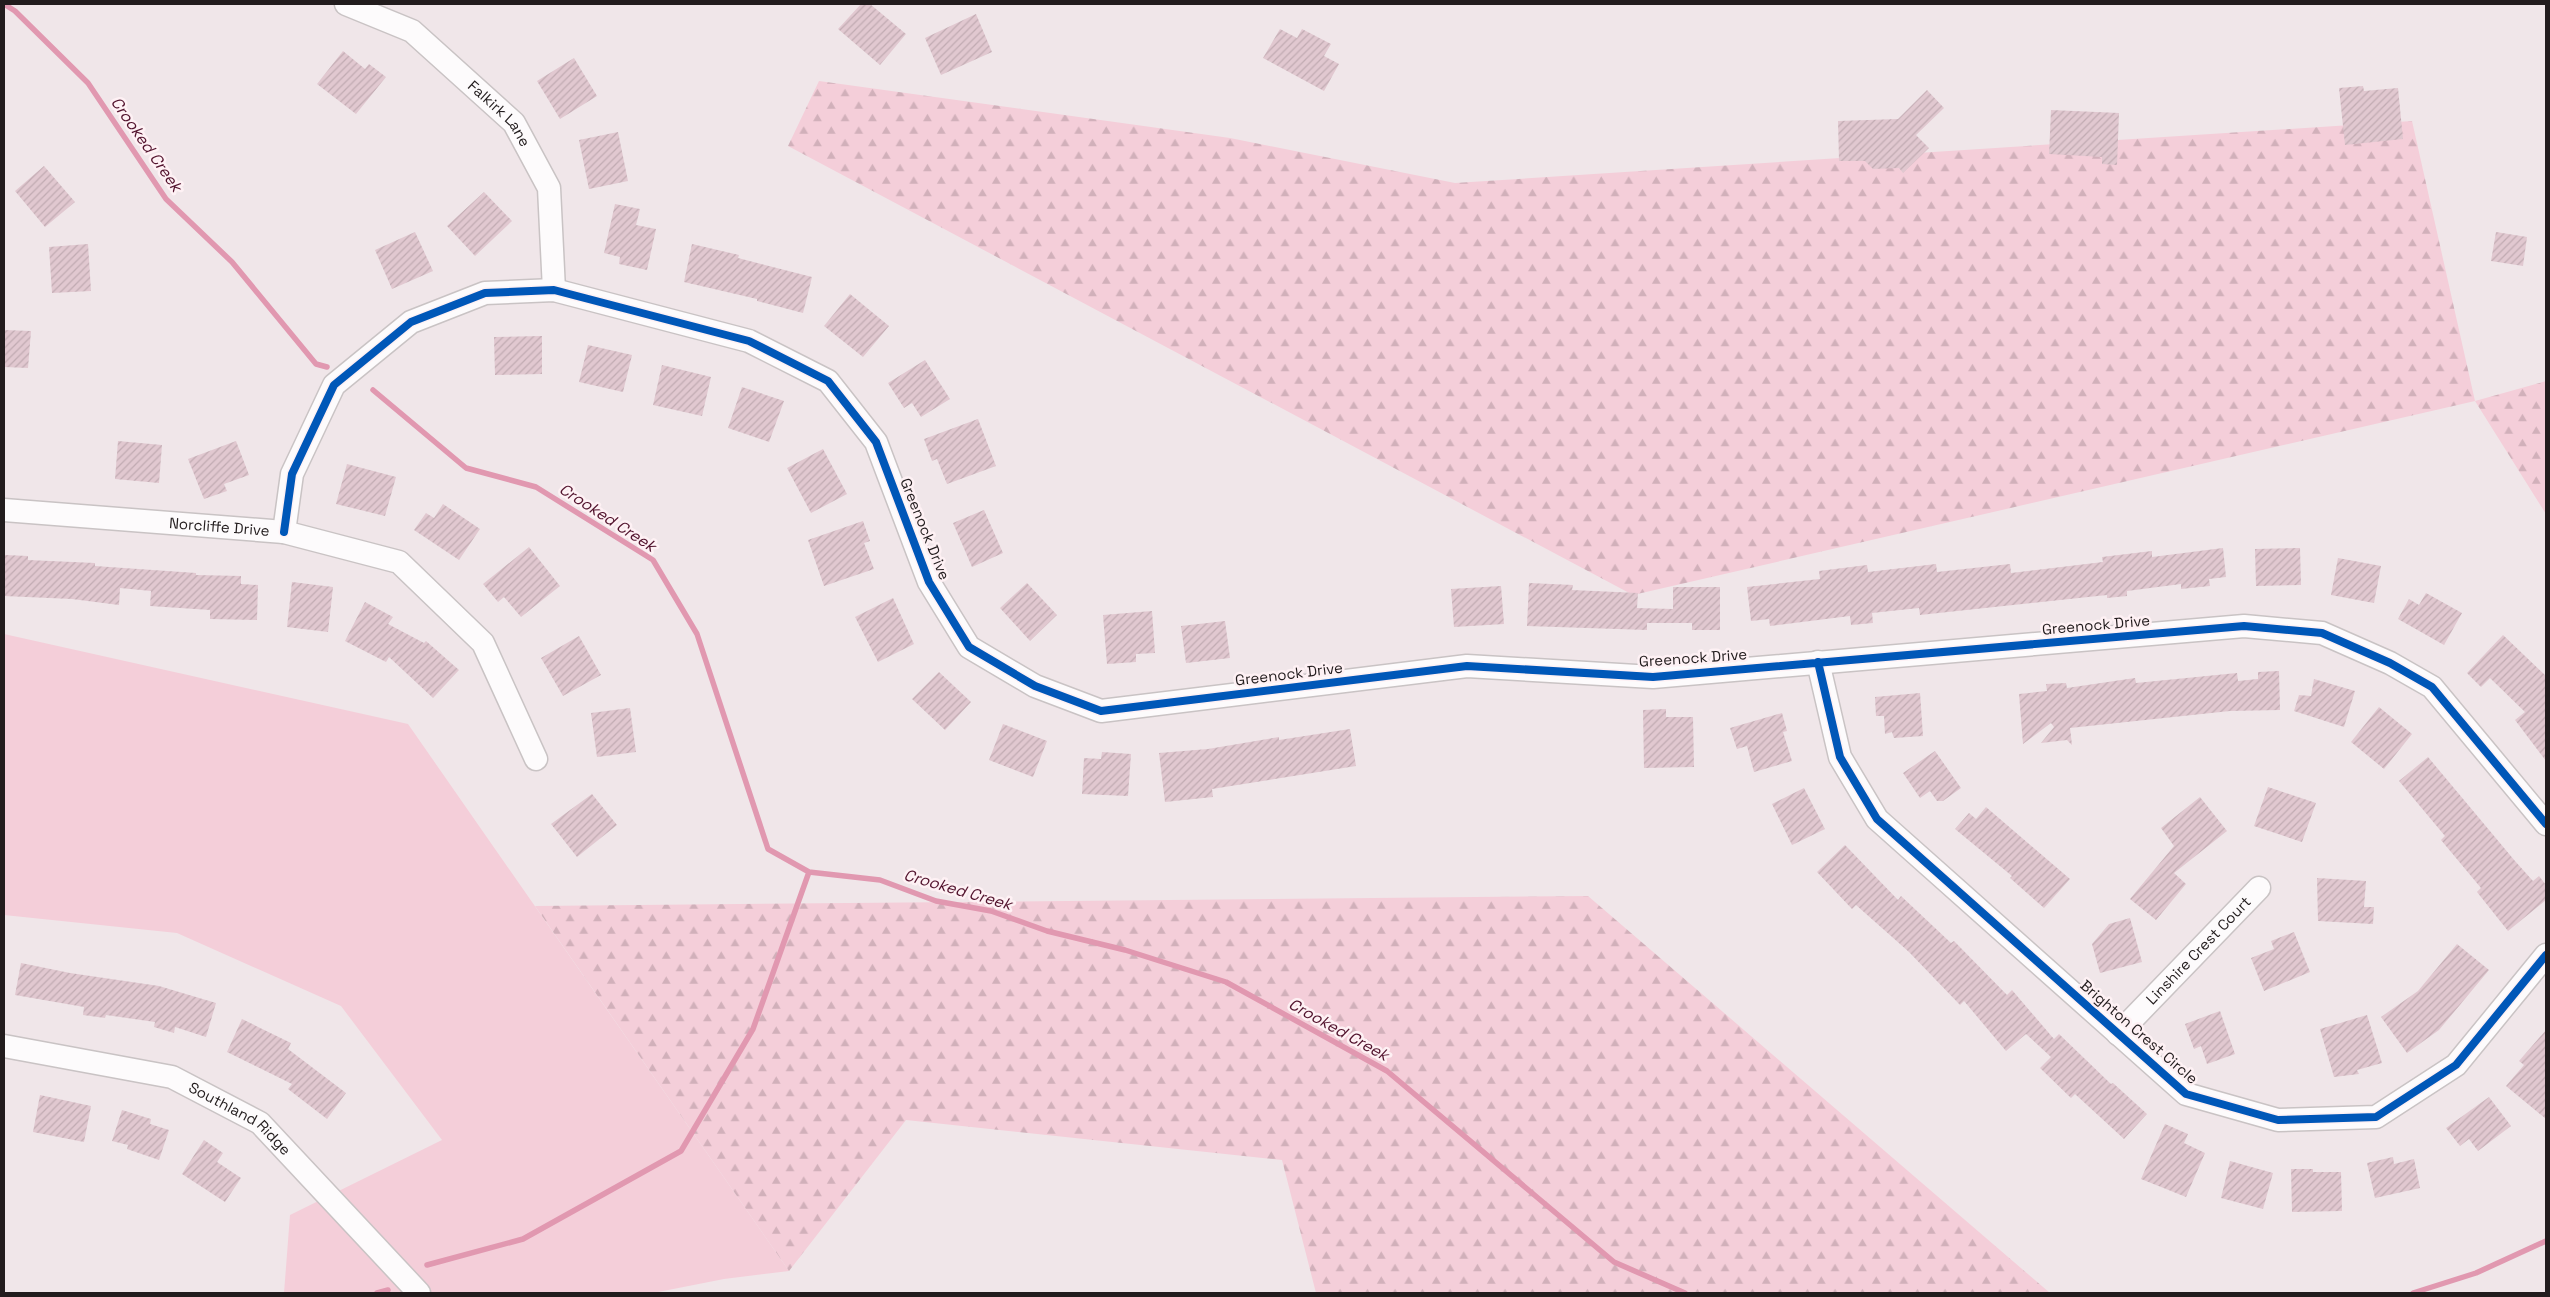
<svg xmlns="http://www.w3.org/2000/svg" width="2550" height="1297" font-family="'Space Grotesk',sans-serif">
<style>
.green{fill:#f4ced9}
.forest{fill:url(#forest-firs)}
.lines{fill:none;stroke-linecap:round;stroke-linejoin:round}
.stream{stroke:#e198b0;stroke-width:5.5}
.building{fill:url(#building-hatch)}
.minor-casing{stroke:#c9c3c4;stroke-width:25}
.minor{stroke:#fdfbfc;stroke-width:22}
.cycleway-casing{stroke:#fef1f4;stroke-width:11}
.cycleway{stroke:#0057b8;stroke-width:8}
.labels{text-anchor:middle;stroke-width:5;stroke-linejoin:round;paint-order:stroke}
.street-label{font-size:15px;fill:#221c1d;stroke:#fef1f4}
.water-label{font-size:16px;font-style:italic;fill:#51122c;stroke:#fef1f4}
</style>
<defs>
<pattern id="forest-firs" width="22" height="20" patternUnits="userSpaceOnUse" patternTransform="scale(1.25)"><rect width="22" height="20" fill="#f4ced9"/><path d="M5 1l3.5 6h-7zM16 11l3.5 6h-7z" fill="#d1b0ba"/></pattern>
<pattern id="building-hatch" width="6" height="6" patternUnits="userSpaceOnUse" patternTransform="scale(1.25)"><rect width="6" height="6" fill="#e1c8d0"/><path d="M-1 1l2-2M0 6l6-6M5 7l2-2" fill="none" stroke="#c1abb2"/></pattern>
</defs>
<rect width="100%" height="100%" fill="#f0e6e9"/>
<path class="green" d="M 4,634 L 408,724 L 789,1271 L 724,1279 L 653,1293 L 284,1293 L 290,1215 L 442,1140 L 341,1006 L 177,933 L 4,915 Z"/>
<path class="forest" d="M 819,81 L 1230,138 L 1455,183 L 2412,121 L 2475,401 L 2546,381 L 2546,514 L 2475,401 L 1633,595 L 788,146 Z
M 1588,896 L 2050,1293 L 1316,1293 L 1282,1160 L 906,1120 L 789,1271 L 535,906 Z"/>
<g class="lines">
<path class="stream" d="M 4,4 L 15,11 L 88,83 L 166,199 L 232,262 L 316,364 L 327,367
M 373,390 L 466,468 L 536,487 L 653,560 L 697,634 L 768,849 L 809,872 L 880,880 L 936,901 L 991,911 L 1047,931 L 1125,950 L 1226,982 L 1387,1071 L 1614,1262 L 1685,1293
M 427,1265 L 523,1239 L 681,1151 L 753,1029 L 809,872
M 377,1293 L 388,1290
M 2413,1293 L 2476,1273 L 2546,1241"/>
</g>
<path class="building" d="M 861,4 L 870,4 L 906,34 L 880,65 L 838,29 Z
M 976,14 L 992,52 L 941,75 L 925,38 Z
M 1280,29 L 1297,38 L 1302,29 L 1331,44 L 1324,56 L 1339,64 L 1324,91 L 1263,58 Z
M 343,51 L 365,69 L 369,64 L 386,77 L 356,114 L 317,84 Z
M 574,58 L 597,96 L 560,119 L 537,81 Z
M 2363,86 L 2364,91 L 2398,88 L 2403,139 L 2345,145 L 2339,88 Z
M 1927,90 L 1944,108 L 1916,135 L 1929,148 L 1903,173 L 1899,168 L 1873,169 L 1865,161 L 1839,161 L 1838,121 L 1898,119 Z
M 2051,110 L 2119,113 L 2117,165 L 2102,164 L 2102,157 L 2049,154 Z
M 618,132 L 628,181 L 589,189 L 579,140 Z
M 44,166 L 75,202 L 45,227 L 15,191 Z
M 484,192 L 512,221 L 475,256 L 447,226 Z
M 615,204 L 640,209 L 636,225 L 656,229 L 647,270 L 619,264 L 620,257 L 604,253 Z
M 415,232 L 433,271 L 392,289 L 375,250 Z
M 2496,232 L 2527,237 L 2523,266 L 2491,261 Z
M 88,244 L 91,291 L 52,293 L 49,247 Z
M 692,244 L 739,255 L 738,258 L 812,277 L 803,313 L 757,301 L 757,299 L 684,282 Z
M 850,294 L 889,326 L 863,357 L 824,326 Z
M 4,330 L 31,331 L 28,368 L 4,367 Z
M 542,336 L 542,374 L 495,375 L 494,337 Z
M 588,345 L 632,355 L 623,392 L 579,382 Z
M 925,360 L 950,399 L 921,417 L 912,403 L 904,408 L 888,383 Z
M 662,365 L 711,377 L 702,416 L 653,405 Z
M 742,387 L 784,401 L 769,442 L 728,428 Z
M 978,419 L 996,466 L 947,484 L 937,459 L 932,461 L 924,439 Z
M 118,441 L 162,445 L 159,483 L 115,479 Z
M 236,441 L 249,475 L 224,484 L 227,491 L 204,499 L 188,459 Z
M 823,449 L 847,494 L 811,513 L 787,468 Z
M 347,464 L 396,477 L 385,516 L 336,504 Z
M 443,504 L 480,529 L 459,560 L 414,530 L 426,513 L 434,518 Z
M 984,510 L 1003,553 L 972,567 L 953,523 Z
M 863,521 L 870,541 L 864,543 L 874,569 L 824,586 L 808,540 Z
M 529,547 L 560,586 L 521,617 L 504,597 L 498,602 L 483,584 Z
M 2223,548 L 2226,577 L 2209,579 L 2210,586 L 2181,589 L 2181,584 L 2127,591 L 2127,596 L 2107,598 L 2107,595 L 1920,615 L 1919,608 L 1872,613 L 1873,623 L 1851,625 L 1850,616 L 1770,626 L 1769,619 L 1751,621 L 1747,587 L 1820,579 L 1819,571 L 1867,565 L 1868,572 L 1936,564 L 1937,572 L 2010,564 L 2011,573 L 2103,562 L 2102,557 L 2152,551 L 2152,557 Z
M 2300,548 L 2301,585 L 2256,586 L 2255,549 Z
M 5,555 L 28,556 L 28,560 L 95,563 L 95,566 L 196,573 L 196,575 L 241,576 L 241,584 L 258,585 L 257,620 L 210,619 L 210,610 L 150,606 L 151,591 L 120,588 L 119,605 L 72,599 L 4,596 Z
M 2338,558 L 2381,566 L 2374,603 L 2331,595 Z
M 292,582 L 333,587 L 328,632 L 287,627 Z
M 1027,583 L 1057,615 L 1030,641 L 1000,608 Z
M 1529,583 L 1573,585 L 1572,590 L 1638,593 L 1637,608 L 1673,609 L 1673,587 L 1720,587 L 1720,630 L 1692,630 L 1692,623 L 1647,623 L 1647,630 L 1527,626 Z
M 1501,586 L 1504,624 L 1454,627 L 1451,589 Z
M 2426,593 L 2462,613 L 2444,645 L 2398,619 L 2409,599 L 2419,605 Z
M 893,598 L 914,644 L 878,662 L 855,617 Z
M 365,602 L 393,617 L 388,624 L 424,643 L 426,641 L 459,670 L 433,698 L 389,657 L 386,662 L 345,641 Z
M 1152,611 L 1155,653 L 1136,654 L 1136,662 L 1107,664 L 1103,615 Z
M 1225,621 L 1230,658 L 1186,663 L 1181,626 Z
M 2503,635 L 2546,676 L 2546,761 L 2515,720 L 2525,712 L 2490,678 L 2481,687 L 2467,673 Z
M 579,636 L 601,675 L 563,696 L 541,658 Z
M 2279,671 L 2280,710 L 2230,711 L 2070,728 L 2072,745 L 2067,740 L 2041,743 L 2054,727 L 2051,723 L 2023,744 L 2019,694 L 2047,691 L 2046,684 L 2066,683 L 2067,688 L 2135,678 L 2136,683 L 2237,673 L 2238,681 L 2258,679 L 2258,672 Z
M 939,672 L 971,702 L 945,730 L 912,699 Z
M 2314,679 L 2355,691 L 2344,727 L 2294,711 L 2299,695 L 2311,696 Z
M 1920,693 L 1923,736 L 1894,738 L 1892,732 L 1885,734 L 1884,716 L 1876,716 L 1875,697 Z
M 2379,707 L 2412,734 L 2384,769 L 2351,742 Z
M 630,708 L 636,752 L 597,757 L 591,713 Z
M 1666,709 L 1666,717 L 1693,717 L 1694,767 L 1644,768 L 1643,710 Z
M 1782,713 L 1787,731 L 1783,732 L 1792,761 L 1754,772 L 1747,746 L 1737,749 L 1730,728 Z
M 1003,724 L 1047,741 L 1033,777 L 989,760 Z
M 1350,729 L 1356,766 L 1212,789 L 1213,797 L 1165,802 L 1159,753 L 1208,749 L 1279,737 L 1279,740 Z
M 1935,751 L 1961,788 L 1943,801 L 1937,801 L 1930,791 L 1920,798 L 1903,773 Z
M 1102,752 L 1131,754 L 1128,796 L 1082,794 L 1084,758 L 1101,759 Z
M 2428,757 L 2515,861 L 2533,881 L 2539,876 L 2546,885 L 2546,900 L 2508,931 L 2477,892 L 2481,888 L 2441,840 L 2445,836 L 2399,781 Z
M 2268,787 L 2316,803 L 2302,842 L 2254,826 Z
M 1804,788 L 1825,829 L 1792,845 L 1772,804 Z
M 592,794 L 617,825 L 577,857 L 551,824 Z
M 2200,797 L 2227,831 L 2174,873 L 2186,884 L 2156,920 L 2130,899 L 2174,846 L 2161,828 Z
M 1986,807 L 2070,879 L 2044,908 L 2010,878 L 2012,876 L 1955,829 L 1969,813 L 1976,819 Z
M 1845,845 L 1898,900 L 1901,896 L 1951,943 L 1954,941 L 2007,995 L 2012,990 L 2054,1039 L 2059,1034 L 2111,1084 L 2113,1083 L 2147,1114 L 2124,1139 L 2075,1094 L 2071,1098 L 2040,1068 L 2051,1057 L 2026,1034 L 2006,1051 L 1964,1001 L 1960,1005 L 1909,952 L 1856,905 L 1852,909 L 1817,872 Z
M 2317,878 L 2366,881 L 2364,907 L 2374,907 L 2373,924 L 2318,921 Z
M 2130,918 L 2142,962 L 2100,973 L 2092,944 L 2109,924 Z
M 2294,932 L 2310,972 L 2264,991 L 2251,958 L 2274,949 L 2271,941 Z
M 2457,944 L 2489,970 L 2439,1030 L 2407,1053 L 2381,1017 L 2418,991 Z
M 21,963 L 70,973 L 159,986 L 216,1003 L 206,1037 L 175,1027 L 174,1033 L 154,1027 L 155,1022 L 106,1015 L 105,1018 L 83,1015 L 84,1007 L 15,995 Z
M 2220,1011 L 2235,1054 L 2207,1064 L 2201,1046 L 2194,1049 L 2185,1024 Z
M 2367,1015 L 2382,1063 L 2357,1070 L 2359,1074 L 2334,1077 L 2320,1029 Z
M 242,1019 L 291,1043 L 288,1049 L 346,1093 L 327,1119 L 288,1089 L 292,1084 L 227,1052 Z
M 2546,1030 L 2546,1119 L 2506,1086 L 2524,1065 L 2519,1061 Z
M 40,1095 L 91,1106 L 84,1142 L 33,1132 Z
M 2489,1097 L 2511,1126 L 2478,1151 L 2469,1139 L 2460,1146 L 2446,1128 Z
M 122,1110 L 151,1119 L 150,1124 L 169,1130 L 159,1160 L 127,1149 L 128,1145 L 112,1141 Z
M 2165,1124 L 2188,1134 L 2184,1143 L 2205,1153 L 2186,1197 L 2141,1179 Z
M 204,1140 L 223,1153 L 217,1162 L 241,1178 L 225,1202 L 182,1174 Z
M 2393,1157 L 2394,1164 L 2414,1159 L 2420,1188 L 2375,1198 L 2367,1163 Z
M 2230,1161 L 2273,1173 L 2263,1209 L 2221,1198 Z
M 2291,1169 L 2313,1169 L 2313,1172 L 2341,1172 L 2342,1211 L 2292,1212 Z"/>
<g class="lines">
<g class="minor-casing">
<g id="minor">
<path id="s1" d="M 346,4 L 412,31 L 514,123 L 549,188 L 554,290"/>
<path id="s2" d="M 4,510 L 284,532 L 399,562 L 483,643 L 536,759"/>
<path d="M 284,532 L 292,474 L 334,385 L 411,322 L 485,293 L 554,290 L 749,341 L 828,381 L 876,442 L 929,582 L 969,647 L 1035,686 L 1101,711 L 1467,666 L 1653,677 L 2244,626 L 2322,633 L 2390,663 L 2432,687 L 2546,824"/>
<path d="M 1818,662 L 1840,757 L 1877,819 L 2186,1094 L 2278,1120 L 2376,1117 L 2456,1065 L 2546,955"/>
<path id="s3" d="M 2118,1034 L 2259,888"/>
<path id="s4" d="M 4,1046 L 172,1077 L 260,1123 L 419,1293"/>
</g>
</g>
<use href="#minor" class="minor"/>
<g class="cycleway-casing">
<path id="cycleway" d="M 284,532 L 292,474 L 334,385 L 411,322 L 485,293 L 554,290 L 749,341 L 828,381 L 876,442 L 929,582 L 969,647 L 1035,686 L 1101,711 L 1467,666 L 1653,677 L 2244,626 L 2322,633 L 2390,663 L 2432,687 L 2546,824
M 1818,662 L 1840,757 L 1877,819 L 2186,1094 L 2278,1120 L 2376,1117 L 2456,1065 L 2546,955"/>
</g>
<use href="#cycleway" class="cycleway"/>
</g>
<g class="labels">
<g class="street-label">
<text dy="5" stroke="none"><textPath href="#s1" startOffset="192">Falkirk Lane</textPath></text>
<text dy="5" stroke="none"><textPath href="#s2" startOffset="216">Norcliffe Drive</textPath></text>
<text transform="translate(925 529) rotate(68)" y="5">Greenock Drive</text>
<text transform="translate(2096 625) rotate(-5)" y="5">Greenock Drive</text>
<text transform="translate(1693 658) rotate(-4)" y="5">Greenock Drive</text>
<text transform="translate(1289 674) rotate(-7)" y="5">Greenock Drive</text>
<text dy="5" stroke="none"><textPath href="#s3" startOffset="116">Linshire Crest Court</textPath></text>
<text transform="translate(2139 1032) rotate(41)" y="5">Brighton Crest Circle</text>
<text dy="5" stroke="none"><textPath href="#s4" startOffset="251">Southland Ridge</textPath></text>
</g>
<g class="water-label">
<text transform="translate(147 144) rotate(55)" y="6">Crooked Creek</text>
<text transform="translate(608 517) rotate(33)" y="6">Crooked Creek</text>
<text transform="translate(958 889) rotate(16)" y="6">Crooked Creek</text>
<text transform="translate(1339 1029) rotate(29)" y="6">Crooked Creek</text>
</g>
</g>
<rect width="2550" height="1297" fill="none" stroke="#221c1d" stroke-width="10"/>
</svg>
